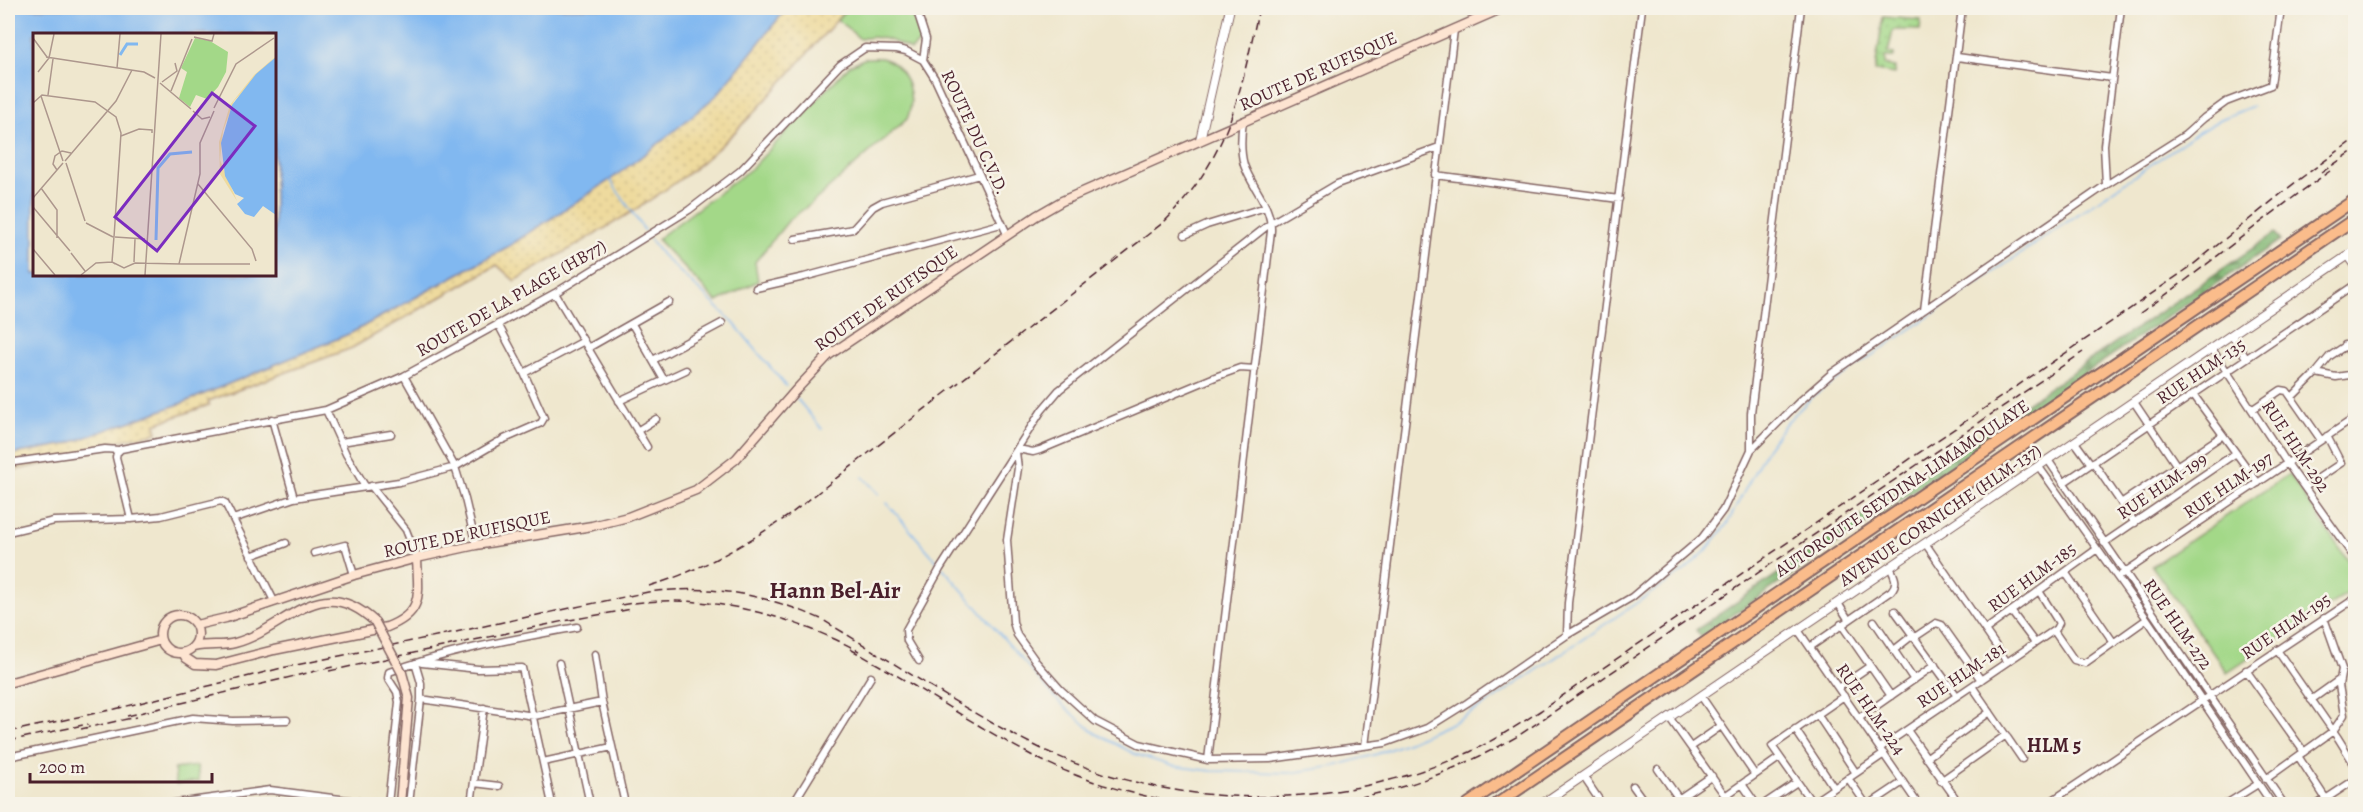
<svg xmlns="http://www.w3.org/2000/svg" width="2363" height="812" font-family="Alegreya,serif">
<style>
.forest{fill:url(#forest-firs);stroke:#666c50;stroke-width:1.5}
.sand{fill:url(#sand-dots);stroke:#9c7c64;stroke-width:1.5}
.park{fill:url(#park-dots);stroke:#767c5a;stroke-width:1.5}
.pitch{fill:#a3d888;stroke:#767c5a;stroke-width:1.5}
.water{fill:#81b8f0;stroke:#666c8e;stroke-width:1.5;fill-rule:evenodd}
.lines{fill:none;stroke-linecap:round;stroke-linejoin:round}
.stream{stroke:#81b8f0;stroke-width:1.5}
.minor-casing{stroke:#846564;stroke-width:9}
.tertiary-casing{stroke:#846564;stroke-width:10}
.secondary-casing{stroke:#846564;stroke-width:11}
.motorway-casing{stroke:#846564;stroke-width:14}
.minor{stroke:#fff;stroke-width:6}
.tertiary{stroke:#fff;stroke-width:8}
.secondary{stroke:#fde4d1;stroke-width:8}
.motorway{stroke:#fabc8b;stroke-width:10}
.rail{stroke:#4a1f2b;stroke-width:1.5;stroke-dasharray:9 4.5;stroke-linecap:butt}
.secondary-bridge-casing{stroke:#846564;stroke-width:11;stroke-linecap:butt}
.secondary-bridge{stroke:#fde4d1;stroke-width:8}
.labels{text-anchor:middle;stroke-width:5;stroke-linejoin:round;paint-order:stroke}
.street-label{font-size:18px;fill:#4a1f2b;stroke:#f7f3e8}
.neighbourhood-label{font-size:20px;font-weight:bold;fill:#4a1f2b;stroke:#f7f3e8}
.district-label{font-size:24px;font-weight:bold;fill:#4a1f2b;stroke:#f7f3e8}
.inset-river{fill:none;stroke:#81b8f0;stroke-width:3}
.inset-road{fill:none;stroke:#ad978d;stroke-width:1.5}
.view{fill:#7b2cbf;fill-opacity:0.15;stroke:#7b2cbf;stroke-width:3}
.inset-edge{fill:none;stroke:#4a1f2b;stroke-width:3}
</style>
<defs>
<pattern id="forest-firs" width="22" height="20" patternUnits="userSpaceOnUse" patternTransform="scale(1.5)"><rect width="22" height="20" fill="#82b874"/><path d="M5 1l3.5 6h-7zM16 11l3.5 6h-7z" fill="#6c955f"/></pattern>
<pattern id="sand-dots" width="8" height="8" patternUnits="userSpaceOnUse" patternTransform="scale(1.5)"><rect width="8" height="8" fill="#eeda9e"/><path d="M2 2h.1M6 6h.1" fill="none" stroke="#cebb88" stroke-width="1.8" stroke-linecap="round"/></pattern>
<pattern id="park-dots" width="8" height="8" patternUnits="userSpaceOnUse" patternTransform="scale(1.5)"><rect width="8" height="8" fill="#a3d888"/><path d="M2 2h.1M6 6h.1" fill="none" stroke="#8eb976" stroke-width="1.8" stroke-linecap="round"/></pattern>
</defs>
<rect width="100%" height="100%" fill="#f7f3e8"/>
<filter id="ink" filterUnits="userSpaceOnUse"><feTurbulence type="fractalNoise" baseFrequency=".0167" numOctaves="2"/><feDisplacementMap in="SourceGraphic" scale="12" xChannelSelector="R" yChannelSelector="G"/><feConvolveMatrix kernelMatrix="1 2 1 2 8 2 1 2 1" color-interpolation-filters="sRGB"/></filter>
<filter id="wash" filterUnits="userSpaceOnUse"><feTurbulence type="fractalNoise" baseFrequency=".008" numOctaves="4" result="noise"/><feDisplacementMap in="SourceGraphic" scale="24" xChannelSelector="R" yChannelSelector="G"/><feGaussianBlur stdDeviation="1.35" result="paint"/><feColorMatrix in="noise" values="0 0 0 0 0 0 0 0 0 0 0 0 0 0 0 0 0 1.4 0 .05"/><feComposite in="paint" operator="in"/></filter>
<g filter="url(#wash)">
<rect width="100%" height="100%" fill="#efe7ce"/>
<path class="forest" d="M 2275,233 L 2280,240 L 1701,637 L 1696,630 Z"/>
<path class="sand" d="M 787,8 L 848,8 C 797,63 746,129 686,175 C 632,215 572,247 515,281 L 497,265 L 352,348 L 208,401 L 209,405 L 155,424 L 157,433 L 112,442 L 81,455 L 8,472 L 8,455 L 67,444 L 185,402 L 351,333 L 509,246 L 610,180 L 662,141 Z"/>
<path class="park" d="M 1883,17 L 1921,20 L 1920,30 L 1893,30 L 1888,53 L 1894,54 L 1894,57 L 1885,57 L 1885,65 L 1895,67 L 1894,74 L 1875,71 Z"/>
<path class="pitch" d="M 848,8 L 911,8 L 922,40 L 911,50 C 895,41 879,34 860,39 L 837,19 Z
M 866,58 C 872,58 880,57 885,59 C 908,69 916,98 907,119 L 812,203 L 789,220 L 755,262 L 758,281 L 717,302 L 657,239 L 752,168 L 850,65 Z
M 2289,474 L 2355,571 L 2355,588 L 2227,673 L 2152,566 Z
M 197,766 L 199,781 L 176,784 L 174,769 Z"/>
<path class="water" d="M 8,8 L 787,8 L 717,95 L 662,141 L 610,180 L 509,246 L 351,333 L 185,402 L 67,444 L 8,455 ZM 34,34 L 274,34 L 274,274 L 34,274 Z"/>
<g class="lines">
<path class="stream" d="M 610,180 L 645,231
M 650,239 L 662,255 L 732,321 L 786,386
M 797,399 L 822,429
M 863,477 L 879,494
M 887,503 L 940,565
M 943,568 L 1057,700 L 1095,733 L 1135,754 L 1172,766 L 1212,771 L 1290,773 L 1335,766 L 1377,754 L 1409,742 L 1456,721 L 1488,703 L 1684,571 L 1705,552 L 1727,524 L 1767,448 L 1786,423 L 1814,395 L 2194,135 L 2221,119 L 2253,106"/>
</g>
</g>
<g filter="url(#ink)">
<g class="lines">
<g class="minor-casing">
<path id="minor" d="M 916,8 L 926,39 L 923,60 L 935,79 L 1007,234
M 1957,57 L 2112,78
M 1435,175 L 1619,199
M 2106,185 L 2104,145 L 2121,8
M 1185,235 L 1207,225 L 1266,207
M 795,239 L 853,229 L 873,207 L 882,202 L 979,175
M 756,288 L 804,277 L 1001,224
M 555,293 L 647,447
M 1924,310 L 1962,8
M 498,324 L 524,373 L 544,418 L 541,423 L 502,440
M 632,324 L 664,380
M 2232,335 L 2246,358
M 2345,345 L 2356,361
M 588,348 L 669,302
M 2212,349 L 2287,463 L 2356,560
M 653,360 L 722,323
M 524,373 L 584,341
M 2316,373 L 2336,377 L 2356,374
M 404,376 L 455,467 L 465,499 L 476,545
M 2193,394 L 2258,483
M 2292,397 L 2316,373 L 2330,356 L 2356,339
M 619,401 L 686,370
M 2134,402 L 2177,466
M 2253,409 L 2281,390 L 2287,391 L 2321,440
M 326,410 L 346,454 L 365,486
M 272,419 L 294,498
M 637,431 L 656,419
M 341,442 L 391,434
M 2075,442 L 2091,464
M 1018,449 L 1033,452 L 1040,450 L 1215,377 L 1240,368 L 1255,369
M 1751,449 L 1751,413 L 1801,8
M 1016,452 L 1018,468 L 1007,540 L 1013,622 L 1017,635 L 1037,663 L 1060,689 L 1095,721 L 1139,744 L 1208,760 L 1270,759 L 1385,743 L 1427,728 L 1467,703 L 1567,635 L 1632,597 L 1702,538 L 1723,510 L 1751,450 L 1799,402 L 1832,373 L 2106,185 L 2185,135 L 2204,118 L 2226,102 L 2271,85 L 2281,8
M 2048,460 L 2284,804
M 2093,462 L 2135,523
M 8,463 L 105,449 L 119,450
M 2039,467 L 2147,619 L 2272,804
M 2063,483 L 2356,284
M 371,486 L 406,530 L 417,558
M 2305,487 L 2341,463 L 2327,436
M 2121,503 L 2223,435
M 131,519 L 116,457 L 117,453 L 121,449 L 326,410 L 404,376 L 555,293 L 689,210 L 740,171 L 840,65 L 865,48 L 897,49 L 906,51 L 923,60
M 233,519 L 294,498 L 399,482 L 455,467 L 498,442
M 8,532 L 54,521 L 131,519 L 161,516 L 221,501 L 225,503 L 274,601
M 1925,543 L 2007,662
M 2104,543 L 2236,453
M 314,553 L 345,545 L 354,575
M 251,556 L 286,543
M 2065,572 L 2114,643
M 2122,574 L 2356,417
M 1838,603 L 1848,619
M 1895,611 L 1957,696
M 2011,611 L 2035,643
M 1874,621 L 1914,680
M 1841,624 L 1891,696
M 1798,630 L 1918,804
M 1985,630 L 2097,549
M 2054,631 L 2074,660 L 2085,663 L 2147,619
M 1567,635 L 1568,603 L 1642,8
M 1915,637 L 1936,623 L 1942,625 L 1981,680
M 1810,647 L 1891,591 C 1899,582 1894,576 1890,567
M 1894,650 L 1913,635
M 2277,650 L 2338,738 L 2356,767
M 595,654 L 602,702 L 625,804
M 919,661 L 907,641 L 906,630 L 940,569 L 988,494 L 1042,410 L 1059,390 L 1271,223 L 1337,184 L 1439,147
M 422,663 L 478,669 L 522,668 L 552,804
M 559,663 L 590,804
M 2246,670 L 2304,752
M 1972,686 L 2022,759
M 1838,688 L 1870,666
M 1701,696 L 1755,775
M 421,699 L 534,716 L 602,702
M 2311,700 L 2339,680
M 1817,714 L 1856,773
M 1669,717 L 1731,804
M 1859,718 L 1935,665
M 1795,729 L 1834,788
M 1907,730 L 1954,796 L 1956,802 L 1954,804
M 1365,746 L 1454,30
M 1691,747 L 1721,726
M 1880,748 L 2056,629 L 2059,623 L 2039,591
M 2298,756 L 2326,799
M 8,757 L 193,718 L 233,721 L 287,720
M 1926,758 L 1990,712
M 1208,760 L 1271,231 C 1272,206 1252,188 1244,165 C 1240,151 1241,135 1243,121
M 543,762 L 612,747
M 1658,769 L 1679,799
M 1583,776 L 1602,804
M 1848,778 L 1866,804
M 2266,779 L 2333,731 L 2344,715 L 2339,685 L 2342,669 L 2324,618
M 1941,781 L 2006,735
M 474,783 L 499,786
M 1742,784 L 1756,804
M 1633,786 L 1646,804
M 1725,796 L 1779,758
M 1812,803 L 1884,754
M 168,804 L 270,790 L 379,804
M 388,804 L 399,702 L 397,692 L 388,678 L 389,672 C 450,650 514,639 577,627
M 409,804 L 421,699 L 421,683 L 415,663
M 471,804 L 484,708
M 793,804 L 871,677
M 1671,804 L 1712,776
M 1764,804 L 1797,782
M 1813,804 L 1772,746 L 1844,696
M 1870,804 L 1903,782
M 2047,804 L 2356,598
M 2226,804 L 2258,784
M 2318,804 L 2356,779"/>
</g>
<g class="tertiary-casing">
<path id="tertiary" d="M 1200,140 L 1230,8
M 2348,255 L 2356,266
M 1542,804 L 2356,250
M 2352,804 L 2356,802"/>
</g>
<g class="secondary-casing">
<path id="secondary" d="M160 634a19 19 0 1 1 38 0a19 19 0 1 1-38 0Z
M 196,625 L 226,618 L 354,575 L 417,558 L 476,545 L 592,526 L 628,517 L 696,490 L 736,459 L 795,391 L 829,355 L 1036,216 L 1062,201 L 1503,8
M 194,647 C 209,643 221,647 235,643 C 289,628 319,570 375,622
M 183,653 L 186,658 L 195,664 L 216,665 L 274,650 L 387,627 C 425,612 418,593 417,558
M 8,683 L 161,640
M 400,804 L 409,698 L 402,673"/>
</g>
<g class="motorway-casing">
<path id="motorway" d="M 1468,804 L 2356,199
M 1497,804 L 2356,218"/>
</g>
<use href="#minor" class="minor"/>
<use href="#tertiary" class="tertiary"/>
<use href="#secondary" class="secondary"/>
<use href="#motorway" class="motorway"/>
<path class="rail" d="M 2321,173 L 2356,149
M 2140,313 C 2206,268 2265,216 2330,171
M 649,586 C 700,571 744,545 788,516 L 1164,222 C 1230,156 1240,94 1259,8
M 621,605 C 702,591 788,614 859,651
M 850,649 C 912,682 970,723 1033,756 C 1082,781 1136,797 1191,804
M 329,671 L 564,621 L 632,609
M 127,716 L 337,666
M 81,729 L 136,717
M 8,732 L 115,709 L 282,668 L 648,592 C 713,585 762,593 821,619 C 894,662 967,713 1044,750 C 1176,812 1336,812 1470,752 C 1494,740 1517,726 1540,711 L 2114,320 L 2190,267 L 2297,181 L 2356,138
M 8,741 L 88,724
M 1318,804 C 1393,795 1452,773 1518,736 L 2083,352"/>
<g class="secondary-bridge-casing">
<path id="secondary-bridge" d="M 375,622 L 402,673"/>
</g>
<use href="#secondary-bridge" class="secondary-bridge"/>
</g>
</g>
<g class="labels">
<g class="street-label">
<text transform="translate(1318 71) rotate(-24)" y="6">ROUTE DE RUFISQUE</text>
<text transform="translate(975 132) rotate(65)" y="6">ROUTE DU C.V.D.</text>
<text transform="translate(511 298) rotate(-30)" y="6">ROUTE DE LA PLAGE (HB77)</text>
<text transform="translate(886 298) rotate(-35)" y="6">ROUTE DE RUFISQUE</text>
<text transform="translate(2201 371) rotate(-34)" y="6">RUE HLM-135</text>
<text transform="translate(2296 446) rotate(56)" y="6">RUE HLM-292</text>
<text transform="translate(2228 485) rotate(-34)" y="6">RUE HLM-197</text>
<text transform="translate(2162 486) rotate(-34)" y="6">RUE HLM-199</text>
<text transform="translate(1902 488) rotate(-34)" y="6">AUTOROUTE SEYDINA-LIMAMOULAYE</text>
<text transform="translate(1940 515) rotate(-34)" y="6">AVENUE CORNICHE (HLM-137)</text>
<text transform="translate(467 534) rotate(-12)" y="6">ROUTE DE RUFISQUE</text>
<text transform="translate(2032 577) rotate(-36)" y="6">RUE HLM-185</text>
<text transform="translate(2178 624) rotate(55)" y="6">RUE HLM-272</text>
<text transform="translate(2286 626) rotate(-34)" y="6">RUE HLM-195</text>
<text transform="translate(1961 675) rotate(-34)" y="6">RUE HLM-181</text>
<text transform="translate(1871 709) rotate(55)" y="6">RUE HLM-224</text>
</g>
<g class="neighbourhood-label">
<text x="2054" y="752">HLM 5</text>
</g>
<g class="district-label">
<text x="835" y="598">Hann Bel-Air</text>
</g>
</g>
<g transform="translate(33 33)">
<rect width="243" height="243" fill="#efe7ce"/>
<path d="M 243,23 L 201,68 L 190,98 L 187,127 L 204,168 L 187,141 L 186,109 L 197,72 L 221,42 Z" fill="#eeda9e"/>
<path d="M 162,5 L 177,8 L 195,19 L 193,39 L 185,54 L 174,66 L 163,62 L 157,74 L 146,65 L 154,39 L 148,35 Z" fill="#a3d888"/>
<path d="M 243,24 L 243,182 L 230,173 L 221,184 L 212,181 L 204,171 L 211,165 L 202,161 L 192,143 L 188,110 L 199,72 L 223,41 Z" fill="#81b8f0"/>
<path class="inset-river" d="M 87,22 L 94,11 L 105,11M 123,207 L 125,135 L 137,121 L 159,119"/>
<path class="inset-road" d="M 161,4 L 179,8 L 181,1M 0,5 L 14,24M 13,24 L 111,39 L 122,45M 84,35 L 87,1M 5,39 L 16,25 L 21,1M 129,49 L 144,38 L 142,30M 127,50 L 158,76M 138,58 L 159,6M 15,62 L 20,26M 8,63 L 30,128M 0,70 L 9,62 L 62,69 L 83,84 L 88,100 L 81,204M 181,75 L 203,31 L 241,5M 160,78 L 169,86 L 177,84M 88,103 L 106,96 L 119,97 L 119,100M 32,128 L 83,68 L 99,37M 33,130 L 52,188M 24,137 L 20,131 L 22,123 L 29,118 L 38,120M 165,151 L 219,216 L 223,228M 8,155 L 24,177 L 24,205M 0,165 L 30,130M 0,174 L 37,218M 53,190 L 80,204M 82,204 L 112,206M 0,216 L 22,242M 38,220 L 52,238M 79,229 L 81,203M 101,229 L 102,206M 82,231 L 79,229 L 91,235 L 102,230 L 148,231M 146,231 L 167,141 L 167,110 L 181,78M 148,231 L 217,231M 48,242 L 63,230 L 79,229M 112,242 L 128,1"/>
<path class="view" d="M 179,60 L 222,93 L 124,218 L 82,184 Z"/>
<rect width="243" height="243" class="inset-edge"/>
</g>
<rect width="2363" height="812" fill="none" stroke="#f7f3e8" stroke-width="30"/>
<path d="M30 773v9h182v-9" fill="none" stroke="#4a1f2b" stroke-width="3"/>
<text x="39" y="773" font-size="18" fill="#4a1f2b" stroke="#f7f3e8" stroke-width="4.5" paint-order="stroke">200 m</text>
</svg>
